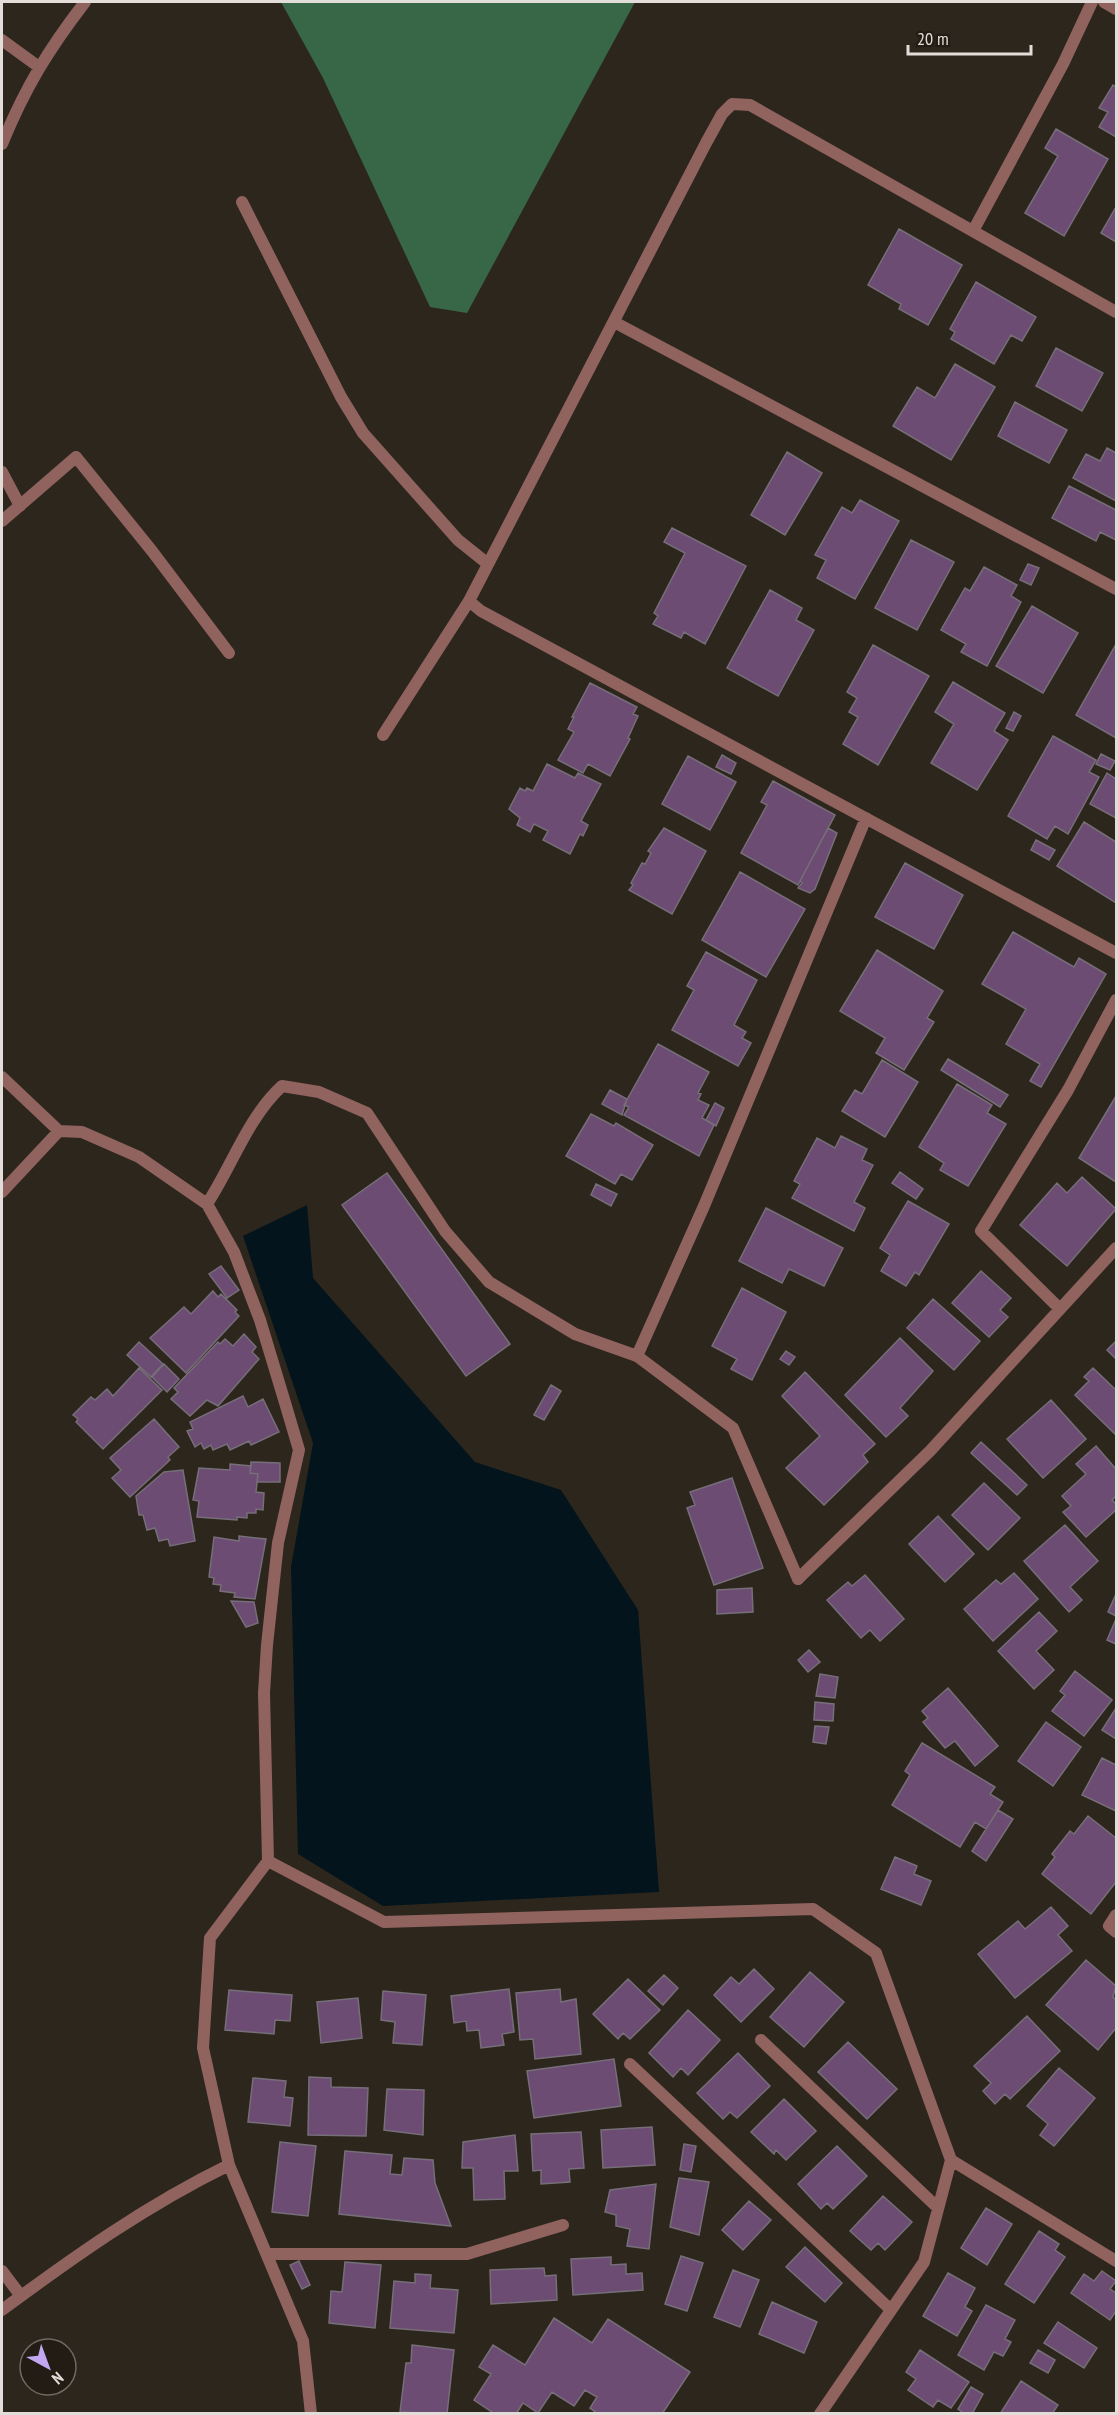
<svg xmlns="http://www.w3.org/2000/svg" width="1118" height="2415" font-family="'PT Sans Narrow',sans-serif">
<style>
.forest{fill:#386748}
.water{fill:#03141c}
.building{fill:#6c4c73;stroke:#766e78;stroke-width:1.5}
.lines{fill:none;stroke-linecap:round;stroke-linejoin:round}
.service{stroke:#90635e;stroke-width:12}
.minor{stroke:#90635e;stroke-width:12}
</style>
<rect width="100%" height="100%" fill="#2d261d"/>
<path class="forest" d="M 281,2 L 635,2 L 467,313 L 430,307 L 323,78 Z"/>
<path class="water" d="M 307,1205 L 313,1278 L 475,1462 L 561,1490 L 638,1610 L 659,1892 L 383,1906 L 298,1854 L 291,1567 L 313,1443 L 243,1236 Z"/>
<path class="building" d="M 1113,85 L 1116,87 L 1116,137 L 1099,127 L 1108,112 L 1099,108 Z
M 1056,129 L 1108,159 L 1064,236 L 1025,213 L 1058,156 L 1045,148 Z
M 1116,207 L 1116,242 L 1101,233 Z
M 899,229 L 962,265 L 928,325 L 899,309 L 901,304 L 868,285 Z
M 976,282 L 1036,317 L 1022,341 L 1011,335 L 994,364 L 951,339 L 955,332 L 950,329 Z
M 1056,348 L 1103,373 L 1082,411 L 1036,386 Z
M 955,364 L 995,387 L 951,460 L 893,426 L 917,387 L 935,398 Z
M 1015,402 L 1067,430 L 1049,463 L 998,436 Z
M 1107,448 L 1116,453 L 1116,501 L 1073,478 L 1086,454 L 1100,461 Z
M 787,452 L 822,473 L 785,535 L 751,515 Z
M 1069,486 L 1116,510 L 1116,540 L 1100,532 L 1096,541 L 1052,518 Z
M 860,500 L 899,521 L 855,599 L 817,578 L 826,560 L 815,555 L 842,507 L 852,513 Z
M 672,528 L 746,566 L 705,644 L 684,632 L 681,638 L 653,624 L 658,616 L 654,613 L 685,553 L 664,542 Z
M 911,540 L 954,562 L 917,630 L 875,608 Z
M 1028,564 L 1039,568 L 1031,585 L 1020,580 Z
M 984,567 L 1017,585 L 1011,596 L 1021,602 L 987,666 L 961,652 L 966,644 L 941,630 L 965,588 L 970,591 Z
M 770,590 L 802,608 L 796,620 L 814,630 L 778,696 L 727,668 Z
M 1032,606 L 1078,633 L 1043,693 L 996,666 Z
M 873,645 L 929,676 L 878,765 L 843,744 L 858,717 L 849,712 L 857,698 L 847,692 Z
M 1115,646 L 1116,647 L 1116,738 L 1076,715 Z
M 953,682 L 1005,713 L 994,731 L 1008,740 L 977,790 L 931,763 L 954,724 L 935,712 Z
M 590,683 L 637,707 L 633,714 L 638,716 L 628,738 L 630,739 L 610,776 L 588,764 L 583,773 L 558,760 L 574,732 L 568,729 L 574,717 L 572,717 Z
M 1014,712 L 1021,716 L 1013,731 L 1006,728 Z
M 1053,736 L 1096,760 L 1089,772 L 1099,777 L 1068,834 L 1055,826 L 1047,839 L 1008,816 Z
M 1101,754 L 1115,761 L 1110,770 L 1096,764 Z
M 722,755 L 736,763 L 731,774 L 716,767 Z
M 688,756 L 736,782 L 710,830 L 662,804 Z
M 547,764 L 575,778 L 578,773 L 601,784 L 581,821 L 588,825 L 583,836 L 580,834 L 570,854 L 543,840 L 548,831 L 534,824 L 530,832 L 517,825 L 520,818 L 509,809 L 520,788 L 525,791 L 527,788 L 533,791 Z
M 1107,773 L 1116,779 L 1116,818 L 1090,804 Z
M 773,781 L 835,815 L 798,885 L 741,853 L 767,805 L 761,802 Z
M 1084,822 L 1116,842 L 1116,903 L 1057,866 Z
M 664,828 L 706,851 L 672,914 L 629,890 L 633,885 L 631,883 L 642,863 L 645,864 L 651,853 L 648,851 Z
M 828,828 L 837,833 L 815,889 L 810,893 L 798,888 L 802,883 L 800,881 Z
M 1036,840 L 1055,850 L 1049,860 L 1031,850 Z
M 905,863 L 963,895 L 934,949 L 875,917 Z
M 740,872 L 805,909 L 766,977 L 702,940 Z
M 1013,932 L 1074,967 L 1079,958 L 1106,974 L 1041,1087 L 1030,1081 L 1040,1064 L 1006,1044 L 1026,1009 L 982,984 Z
M 877,950 L 943,991 L 927,1018 L 934,1022 L 904,1070 L 876,1053 L 885,1038 L 840,1011 Z
M 706,952 L 757,980 L 734,1025 L 746,1032 L 742,1038 L 751,1043 L 738,1066 L 672,1030 L 694,990 L 687,986 Z
M 658,1044 L 709,1072 L 698,1093 L 701,1094 L 698,1100 L 709,1105 L 702,1118 L 714,1125 L 699,1156 L 624,1115 L 629,1107 L 624,1105 Z
M 948,1059 L 1008,1095 L 1000,1107 L 941,1070 Z
M 882,1060 L 918,1082 L 885,1137 L 842,1111 L 855,1090 L 862,1094 Z
M 957,1084 L 992,1105 L 987,1113 L 1006,1124 L 968,1186 L 940,1170 L 944,1163 L 919,1147 Z
M 610,1090 L 627,1099 L 622,1115 L 602,1104 Z
M 1116,1096 L 1116,1182 L 1079,1158 Z
M 715,1103 L 724,1108 L 716,1126 L 706,1120 Z
M 591,1114 L 614,1126 L 616,1123 L 653,1145 L 632,1180 L 621,1174 L 615,1184 L 566,1156 Z
M 841,1136 L 867,1149 L 862,1160 L 873,1165 L 854,1202 L 865,1208 L 854,1231 L 792,1198 L 800,1184 L 794,1181 L 817,1138 L 835,1148 Z
M 900,1172 L 923,1189 L 916,1199 L 892,1183 Z
M 387,1173 L 510,1344 L 466,1376 L 342,1205 Z
M 1082,1177 L 1116,1209 L 1067,1266 L 1020,1225 L 1057,1183 L 1067,1193 Z
M 596,1184 L 617,1194 L 611,1206 L 591,1195 Z
M 908,1201 L 949,1224 L 919,1275 L 915,1272 L 906,1286 L 881,1271 L 890,1255 L 880,1248 Z
M 766,1208 L 843,1248 L 824,1286 L 789,1269 L 782,1283 L 739,1261 Z
M 221,1266 L 239,1290 L 227,1298 L 209,1274 Z
M 981,1271 L 1011,1298 L 1000,1310 L 1008,1317 L 989,1337 L 952,1303 Z
M 742,1288 L 786,1312 L 752,1380 L 731,1369 L 737,1359 L 712,1346 Z
M 213,1291 L 218,1297 L 221,1294 L 237,1310 L 235,1312 L 239,1316 L 186,1373 L 150,1338 L 184,1307 L 191,1314 Z
M 933,1299 L 980,1341 L 954,1370 L 907,1328 Z
M 244,1334 L 256,1347 L 252,1352 L 259,1359 L 218,1406 L 207,1400 L 190,1416 L 171,1399 L 178,1392 L 174,1388 L 218,1342 L 220,1344 L 225,1339 L 233,1346 Z
M 900,1338 L 933,1371 L 900,1408 L 908,1416 L 886,1437 L 845,1395 Z
M 1116,1341 L 1116,1359 L 1107,1350 Z
M 139,1342 L 163,1364 L 151,1377 L 127,1355 Z
M 786,1351 L 795,1357 L 789,1365 L 780,1359 Z
M 164,1364 L 179,1379 L 167,1392 L 152,1377 Z
M 139,1368 L 162,1390 L 103,1449 L 76,1422 L 78,1419 L 73,1415 L 91,1397 L 95,1400 L 107,1389 L 113,1396 Z
M 1093,1368 L 1116,1390 L 1116,1435 L 1075,1395 L 1089,1381 L 1084,1377 Z
M 805,1372 L 875,1444 L 863,1455 L 868,1462 L 824,1505 L 786,1468 L 820,1436 L 782,1396 Z
M 551,1385 L 561,1391 L 544,1420 L 534,1415 Z
M 243,1396 L 248,1407 L 263,1399 L 279,1432 L 251,1445 L 249,1441 L 230,1450 L 227,1444 L 213,1450 L 211,1445 L 204,1449 L 201,1443 L 195,1447 L 187,1431 L 193,1429 L 190,1422 Z
M 1051,1400 L 1086,1439 L 1043,1478 L 1007,1439 Z
M 154,1419 L 179,1447 L 168,1457 L 170,1460 L 130,1497 L 112,1478 L 121,1470 L 110,1458 Z
M 981,1442 L 1027,1485 L 1017,1495 L 971,1453 Z
M 1096,1446 L 1116,1469 L 1116,1496 L 1112,1500 L 1116,1504 L 1116,1510 L 1086,1537 L 1063,1512 L 1071,1506 L 1062,1496 L 1086,1474 L 1076,1464 Z
M 251,1462 L 280,1463 L 280,1482 L 257,1482 L 258,1474 L 250,1473 Z
M 230,1464 L 251,1466 L 250,1473 L 258,1474 L 256,1492 L 264,1493 L 263,1510 L 256,1509 L 256,1513 L 247,1513 L 247,1518 L 237,1517 L 237,1520 L 197,1517 L 199,1501 L 193,1500 L 199,1468 L 230,1470 Z
M 183,1470 L 195,1541 L 170,1546 L 168,1539 L 159,1541 L 155,1528 L 147,1530 L 143,1515 L 139,1515 L 136,1496 L 164,1472 Z
M 732,1478 L 763,1568 L 714,1585 L 687,1508 L 695,1505 L 690,1492 Z
M 984,1483 L 1020,1518 L 988,1550 L 952,1515 Z
M 938,1516 L 974,1554 L 945,1582 L 909,1544 Z
M 1065,1525 L 1098,1561 L 1070,1587 L 1082,1600 L 1069,1612 L 1024,1561 Z
M 239,1536 L 266,1539 L 255,1599 L 234,1597 L 235,1593 L 220,1591 L 221,1585 L 213,1584 L 214,1578 L 209,1577 L 214,1537 L 239,1541 Z
M 1014,1573 L 1038,1599 L 993,1641 L 964,1609 L 996,1580 L 1001,1584 Z
M 865,1575 L 904,1619 L 880,1641 L 870,1630 L 861,1638 L 827,1600 L 848,1582 L 852,1586 Z
M 752,1588 L 753,1612 L 717,1614 L 717,1590 Z
M 1116,1594 L 1116,1616 L 1108,1612 Z
M 231,1601 L 254,1602 L 258,1623 L 246,1627 Z
M 1039,1612 L 1057,1631 L 1036,1651 L 1054,1670 L 1034,1689 L 998,1651 Z
M 1116,1619 L 1116,1644 L 1107,1640 Z
M 809,1650 L 820,1662 L 808,1672 L 798,1660 Z
M 1075,1671 L 1112,1700 L 1084,1736 L 1052,1711 L 1065,1695 L 1060,1691 Z
M 820,1674 L 838,1677 L 835,1698 L 816,1696 Z
M 948,1688 L 998,1746 L 975,1766 L 955,1741 L 945,1748 L 923,1722 L 928,1718 L 922,1711 Z
M 815,1702 L 834,1704 L 833,1721 L 814,1720 Z
M 1116,1708 L 1116,1739 L 1102,1730 Z
M 1046,1722 L 1081,1747 L 1053,1786 L 1018,1761 Z
M 815,1726 L 829,1727 L 826,1744 L 813,1742 Z
M 922,1743 L 995,1787 L 990,1794 L 1003,1802 L 986,1829 L 975,1822 L 960,1847 L 892,1805 L 910,1775 L 905,1771 Z
M 1102,1758 L 1116,1765 L 1116,1811 L 1082,1795 Z
M 998,1810 L 1013,1819 L 986,1861 L 972,1851 Z
M 1088,1816 L 1116,1838 L 1116,1882 L 1091,1914 L 1042,1874 L 1055,1857 L 1052,1854 L 1070,1831 L 1074,1834 Z
M 895,1857 L 917,1866 L 914,1874 L 931,1881 L 921,1905 L 881,1889 Z
M 1051,1907 L 1068,1926 L 1058,1935 L 1072,1951 L 1015,1998 L 978,1954 L 1018,1921 L 1025,1929 Z
M 1086,1960 L 1116,1986 L 1113,1997 L 1116,2000 L 1116,2028 L 1098,2050 L 1046,2005 Z
M 754,1969 L 774,1989 L 741,2022 L 714,1995 L 731,1977 L 739,1984 Z
M 810,1972 L 844,2002 L 804,2047 L 770,2017 Z
M 664,1975 L 678,1988 L 663,2005 L 648,1991 Z
M 628,1979 L 660,2010 L 630,2039 L 623,2033 L 618,2039 L 593,2014 Z
M 509,1989 L 514,2032 L 502,2034 L 504,2045 L 481,2048 L 479,2030 L 467,2031 L 466,2021 L 454,2023 L 451,1996 Z
M 560,1989 L 561,2002 L 576,1999 L 581,2054 L 535,2059 L 533,2039 L 520,2040 L 516,1993 Z
M 229,1990 L 292,1995 L 290,2021 L 275,2020 L 274,2034 L 225,2030 Z
M 383,1991 L 426,1995 L 422,2045 L 393,2043 L 395,2022 L 381,2020 Z
M 358,1998 L 362,2038 L 321,2043 L 317,2002 Z
M 688,2010 L 720,2040 L 688,2075 L 681,2068 L 673,2077 L 649,2053 Z
M 1027,2016 L 1060,2051 L 1010,2099 L 1005,2094 L 995,2104 L 983,2091 L 991,2083 L 974,2066 Z
M 848,2042 L 897,2089 L 867,2119 L 818,2072 Z
M 738,2053 L 770,2086 L 737,2118 L 730,2112 L 723,2119 L 697,2093 Z
M 614,2059 L 621,2106 L 534,2118 L 527,2071 Z
M 1059,2068 L 1095,2098 L 1054,2146 L 1040,2135 L 1048,2124 L 1027,2106 Z
M 309,2077 L 331,2078 L 331,2087 L 368,2088 L 366,2136 L 308,2135 Z
M 253,2078 L 286,2081 L 284,2097 L 293,2098 L 290,2126 L 248,2122 Z
M 387,2089 L 424,2090 L 423,2135 L 384,2130 Z
M 784,2099 L 816,2131 L 786,2160 L 776,2150 L 774,2154 L 751,2132 Z
M 652,2127 L 655,2165 L 603,2168 L 601,2130 Z
M 581,2132 L 584,2168 L 569,2169 L 570,2182 L 541,2184 L 541,2170 L 533,2171 L 531,2134 Z
M 515,2135 L 518,2171 L 504,2171 L 505,2199 L 474,2200 L 473,2168 L 462,2168 L 463,2142 Z
M 280,2142 L 316,2146 L 308,2216 L 272,2212 Z
M 684,2144 L 696,2146 L 691,2172 L 680,2170 Z
M 837,2146 L 867,2176 L 833,2209 L 827,2203 L 821,2209 L 798,2184 Z
M 345,2151 L 392,2155 L 390,2174 L 402,2175 L 404,2158 L 433,2160 L 435,2183 L 451,2226 L 339,2214 Z
M 679,2178 L 709,2182 L 699,2235 L 670,2227 Z
M 656,2184 L 649,2249 L 627,2246 L 630,2229 L 616,2226 L 616,2215 L 605,2212 L 610,2190 Z
M 883,2196 L 912,2222 L 885,2250 L 878,2243 L 871,2250 L 850,2231 Z
M 749,2201 L 771,2220 L 743,2250 L 722,2230 Z
M 986,2208 L 1012,2224 L 987,2265 L 961,2248 Z
M 1039,2231 L 1059,2244 L 1055,2250 L 1065,2257 L 1034,2303 L 1005,2284 Z
M 805,2247 L 842,2283 L 825,2302 L 786,2267 Z
M 681,2256 L 703,2263 L 687,2311 L 665,2304 Z
M 611,2257 L 611,2265 L 626,2264 L 626,2274 L 642,2273 L 643,2290 L 573,2295 L 571,2259 Z
M 299,2261 L 310,2285 L 302,2289 L 290,2265 Z
M 345,2262 L 381,2265 L 375,2328 L 329,2323 L 331,2291 L 342,2292 Z
M 544,2268 L 545,2276 L 556,2275 L 557,2300 L 491,2304 L 490,2270 Z
M 733,2270 L 759,2280 L 740,2327 L 714,2317 Z
M 1102,2271 L 1116,2281 L 1110,2289 L 1116,2293 L 1116,2311 L 1110,2320 L 1071,2293 L 1084,2274 L 1094,2281 Z
M 948,2273 L 975,2288 L 965,2307 L 972,2311 L 957,2336 L 923,2316 Z
M 415,2274 L 431,2275 L 430,2288 L 458,2290 L 454,2333 L 390,2328 L 394,2281 L 415,2283 Z
M 772,2302 L 817,2322 L 804,2353 L 759,2334 Z
M 986,2305 L 1015,2320 L 1005,2339 L 1011,2342 L 1003,2356 L 994,2352 L 984,2370 L 958,2355 Z
M 554,2318 L 592,2343 L 608,2319 L 690,2372 L 662,2414 L 598,2414 L 590,2408 L 597,2397 L 585,2390 L 574,2406 L 552,2392 L 538,2413 L 523,2403 L 516,2414 L 495,2414 L 474,2400 L 491,2374 L 479,2367 L 493,2345 L 525,2365 Z
M 1058,2322 L 1097,2348 L 1084,2368 L 1044,2343 Z
M 412,2345 L 454,2350 L 447,2414 L 400,2412 L 406,2363 L 411,2363 Z
M 920,2350 L 969,2382 L 951,2408 L 938,2400 L 933,2407 L 908,2390 L 916,2379 L 906,2372 Z
M 1038,2350 L 1055,2360 L 1048,2373 L 1030,2363 Z
M 1021,2381 L 1058,2405 L 1052,2414 L 1000,2414 Z
M 971,2387 L 983,2394 L 972,2414 L 965,2414 L 958,2409 Z"/>
<g class="lines">
<path class="service" d="M 637,1356 L 733,1428 L 798,1579"/>
<path class="minor" d="M 1104,2 L 1116,9
M 2,40 L 39,67
M 2,144 C 25,88 48,50 85,2
M 242,202 L 341,397 L 363,433 L 458,540 L 488,564
M 973,231 L 1063,64 L 1092,2
M 614,322 L 1116,589
M 2,472 L 20,506
M 2,521 L 76,457 L 152,551 L 229,653
M 469,601 L 706,143 L 722,114 L 732,104 L 750,105 L 1116,312
M 383,735 L 469,601 L 481,611 L 1116,953
M 2,1077 L 59,1131 L 82,1132 L 139,1157 L 207,1204 L 234,1252 L 260,1320 L 286,1406 L 299,1450 L 278,1543 L 267,1645 L 264,1693 L 268,1861 L 384,1922 L 813,1909 L 876,1953 L 951,2160 L 1116,2261
M 2,1192 L 59,1131
M 207,1204 C 232,1166 248,1117 282,1086 L 319,1092 L 367,1113 L 445,1231 L 489,1282 L 575,1334 L 637,1356 L 704,1206 L 866,818
M 1059,1308 L 981,1231 L 1068,1090 L 1116,1000
M 798,1579 L 930,1451 L 1116,1248
M 268,1861 L 210,1938 L 203,2048 L 229,2165 L 303,2341 L 311,2414
M 1116,1915 L 1109,1926 L 1116,1932
M 761,2040 L 938,2208
M 630,2064 L 891,2310
M 268,2254 L 467,2254 L 563,2225
M 2,2271 L 21,2296
M 2,2310 C 75,2256 147,2205 229,2165
M 820,2414 L 924,2262 L 951,2160"/>
</g>
<rect width="1118" height="2415" fill="none" stroke="#e2ddd8" stroke-width="6"/>
<g transform="translate(48 2367) rotate(139)"><circle r="28" fill="#231c14" stroke="#6f6962" stroke-width="1.5"/>
<path d="M0-4.5L10 22L0 15L-10 22Z" fill="#c2a8f2"/>
<text y="-9" font-size="16" font-weight="bold" text-anchor="middle" fill="#e2ddd8">N</text>
</g>
<path d="M908 45v9h123v-9" fill="none" stroke="#e2ddd8" stroke-width="3"/>
<text x="917" y="45" font-size="18" fill="#e2ddd8" stroke="#231c14" stroke-width="4.5" paint-order="stroke">20 m</text>
</svg>
